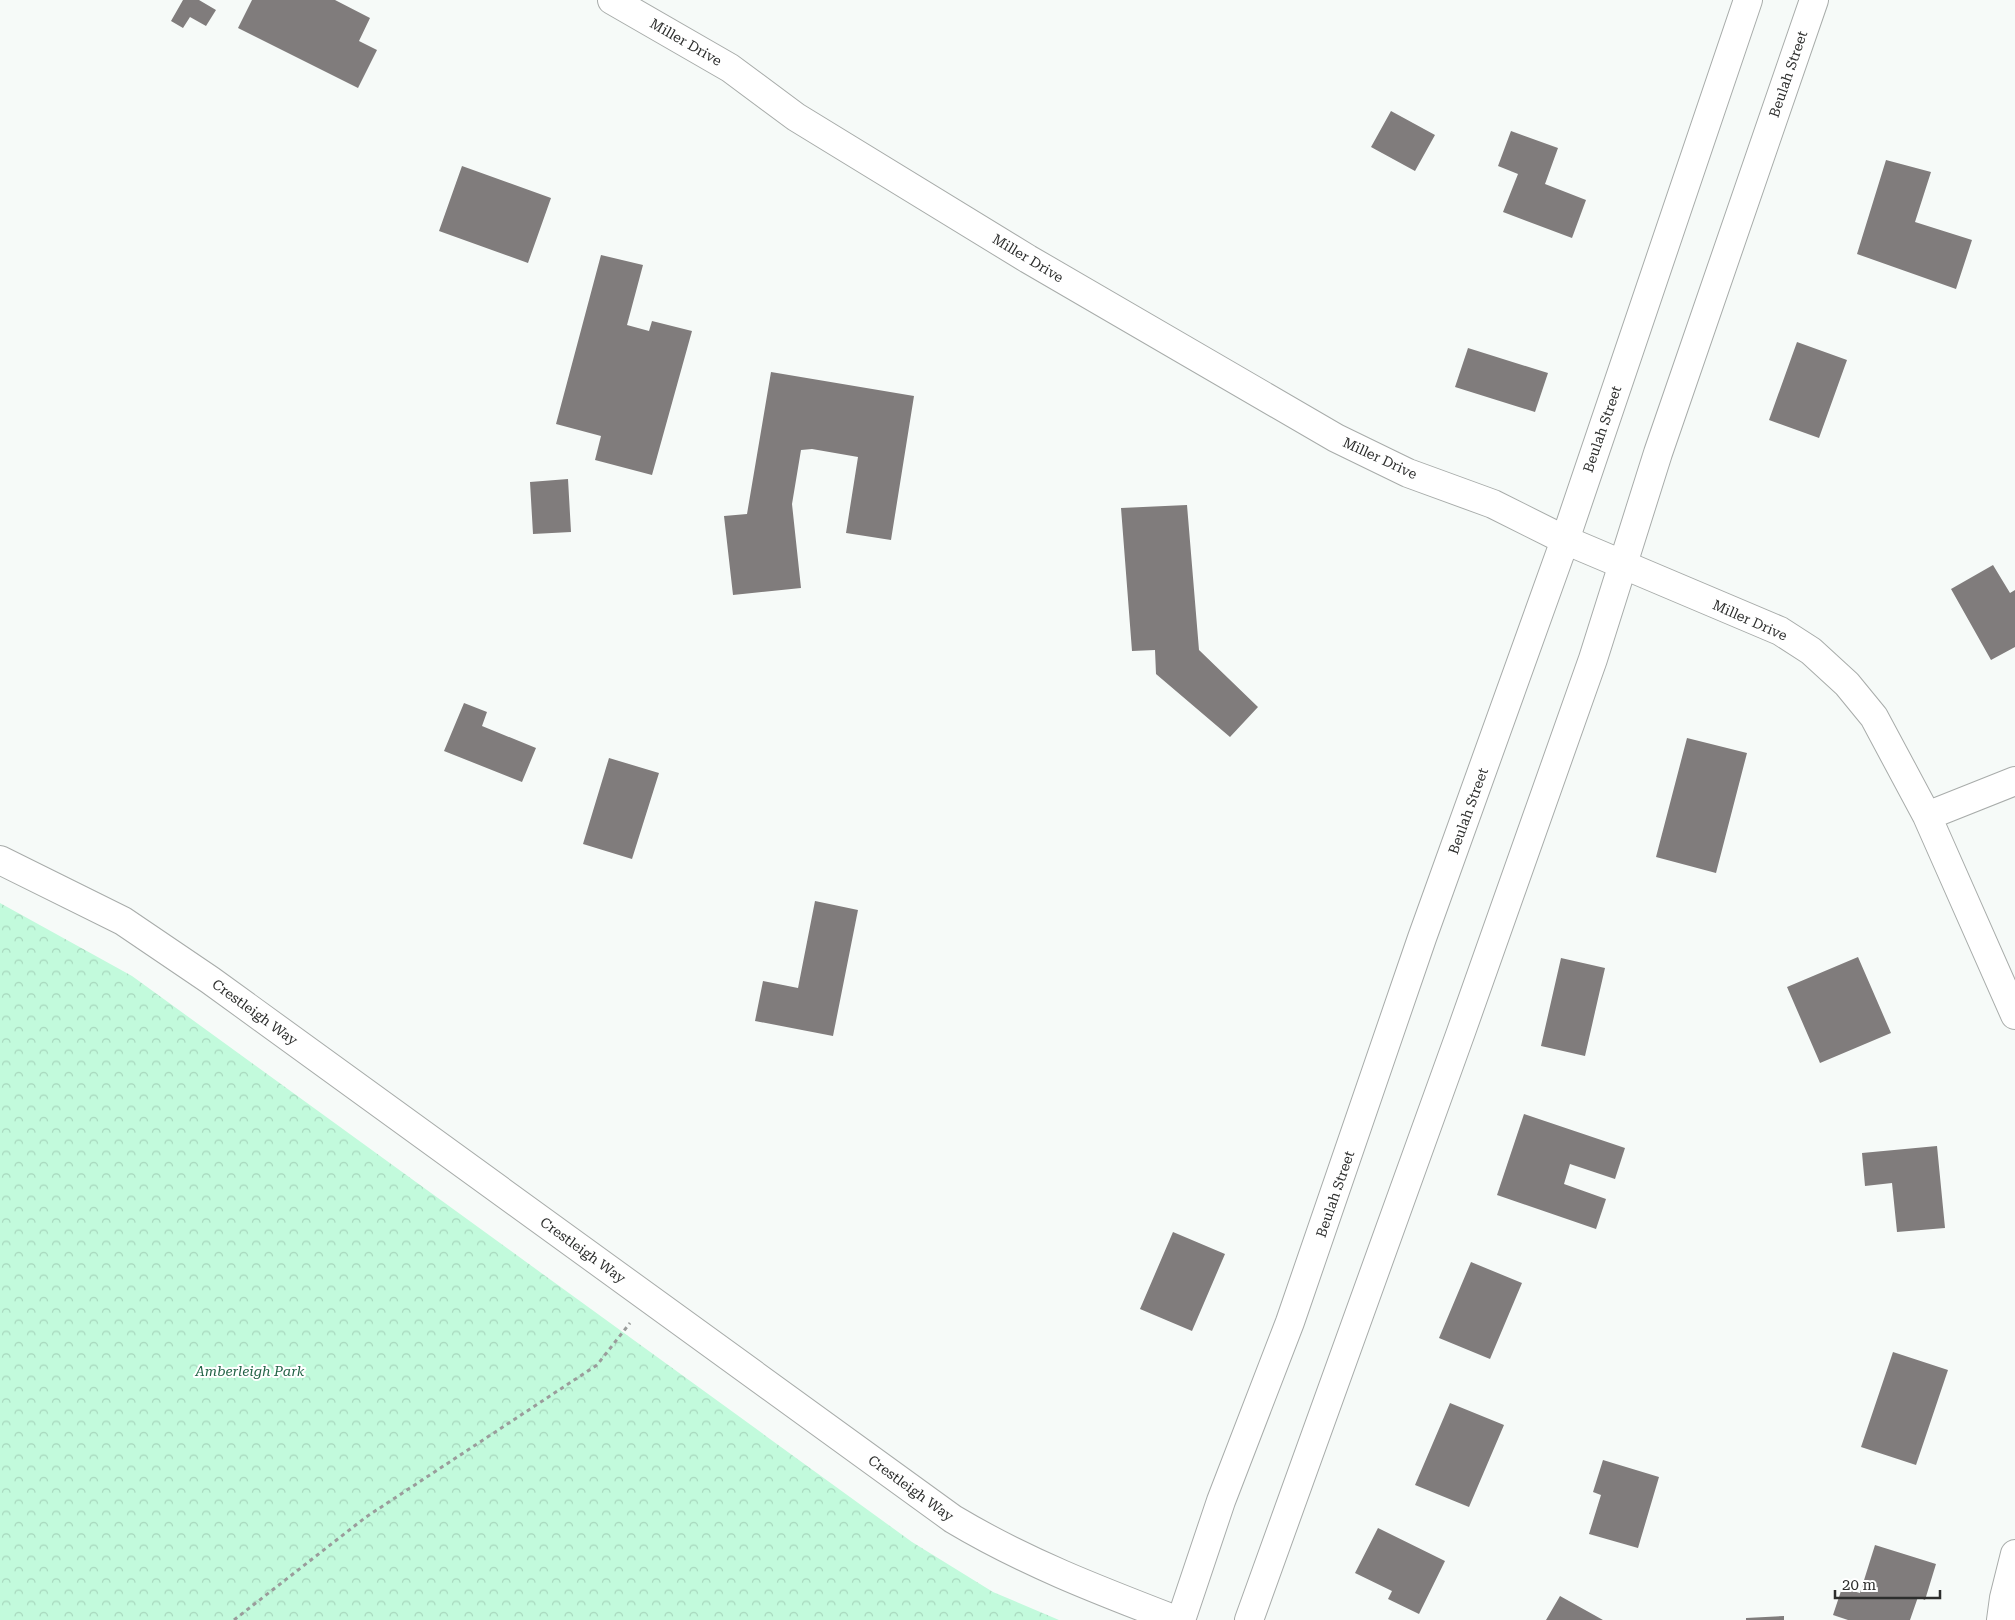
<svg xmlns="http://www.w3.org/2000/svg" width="2015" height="1620" font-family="'Roboto Serif',serif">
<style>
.park{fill:url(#park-crowns)}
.building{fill:#807c7c}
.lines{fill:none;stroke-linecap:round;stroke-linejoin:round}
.minor-casing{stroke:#a8acaa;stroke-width:30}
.secondary-casing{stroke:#a8acaa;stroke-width:30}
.path{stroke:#9a9c9b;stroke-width:3;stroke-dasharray:4 4;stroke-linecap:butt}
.minor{stroke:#fff;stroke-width:28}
.secondary{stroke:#fff;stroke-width:28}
.labels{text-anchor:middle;stroke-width:4;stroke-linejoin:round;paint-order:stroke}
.street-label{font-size:14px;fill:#2d2e2d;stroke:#fff}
.park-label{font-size:14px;font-style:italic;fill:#226346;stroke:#fff}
</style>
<defs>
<pattern id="park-crowns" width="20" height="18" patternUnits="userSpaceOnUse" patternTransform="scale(1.25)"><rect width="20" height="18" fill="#c2fadc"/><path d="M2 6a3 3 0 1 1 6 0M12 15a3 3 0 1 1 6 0" fill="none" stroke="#a7d7bd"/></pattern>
</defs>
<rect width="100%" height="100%" fill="#f6faf8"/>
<path class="park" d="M 0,903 L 132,976 L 912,1542 L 993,1592 L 1059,1620 L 0,1620 Z"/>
<path class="building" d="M 183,0 L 199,0 L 216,10 L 206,26 L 190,17 L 183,28 L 171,21 Z
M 252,0 L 335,0 L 370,18 L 359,41 L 377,50 L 358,88 L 238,28 Z
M 1391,111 L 1435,135 L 1415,171 L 1371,147 Z
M 1511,131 L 1558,148 L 1545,184 L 1586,200 L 1572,238 L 1503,212 L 1518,174 L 1498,166 Z
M 1886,160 L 1931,172 L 1915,222 L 1972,240 L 1956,289 L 1857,254 Z
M 462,166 L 551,198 L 528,263 L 439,231 Z
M 601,255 L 643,265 L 627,325 L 649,331 L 652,321 L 692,331 L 652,475 L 595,460 L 601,436 L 556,424 Z
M 1797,342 L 1847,360 L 1819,438 L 1769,420 Z
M 1468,348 L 1548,373 L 1535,412 L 1455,387 Z
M 771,372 L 914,396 L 891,540 L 846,533 L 858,457 L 812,449 L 801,450 L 792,504 L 801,588 L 733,595 L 724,516 L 747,514 Z
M 568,479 L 571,532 L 533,534 L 530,482 Z
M 1187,505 L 1199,650 L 1258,707 L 1230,737 L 1156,674 L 1155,650 L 1132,651 L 1121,508 Z
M 1993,565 L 2010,593 L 2015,590 L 2015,647 L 1991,660 L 1951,589 Z
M 464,703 L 487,712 L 482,726 L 536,748 L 522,782 L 444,751 Z
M 1687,738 L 1747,753 L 1716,873 L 1656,857 Z
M 609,758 L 659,773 L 632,859 L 583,844 Z
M 815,901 L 858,910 L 833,1036 L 755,1021 L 763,981 L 798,988 Z
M 1858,957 L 1891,1033 L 1820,1063 L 1787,987 Z
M 1561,958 L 1605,968 L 1585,1056 L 1541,1046 Z
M 1524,1114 L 1625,1148 L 1615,1179 L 1570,1164 L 1564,1184 L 1606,1199 L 1596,1229 L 1497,1195 Z
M 1937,1146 L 1945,1228 L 1897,1232 L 1892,1183 L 1865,1186 L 1862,1153 Z
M 1173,1232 L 1225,1254 L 1192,1331 L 1140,1309 Z
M 1471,1262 L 1522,1283 L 1490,1359 L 1439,1338 Z
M 1893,1352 L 1948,1370 L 1916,1465 L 1861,1447 Z
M 1450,1403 L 1504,1425 L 1469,1507 L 1415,1485 Z
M 1603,1460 L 1659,1477 L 1638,1548 L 1589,1534 L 1601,1495 L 1593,1492 Z
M 1378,1528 L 1445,1561 L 1419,1614 L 1388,1599 L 1392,1591 L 1355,1573 Z
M 1875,1545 L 1936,1564 L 1925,1600 L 1918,1597 L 1910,1620 L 1848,1620 L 1833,1615 L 1842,1588 L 1860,1593 Z
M 1560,1596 L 1603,1620 L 1546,1620 Z
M 1784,1616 L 1784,1620 L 1746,1620 L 1746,1618 Z"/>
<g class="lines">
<g class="minor-casing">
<path id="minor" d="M 612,0 L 730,68 L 796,117 L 1028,259 L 1336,438 L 1408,473 L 1493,504 L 1565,540 L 1780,631 L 1811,651 L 1847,684 L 1874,717 L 1927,816 L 2015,1015
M 1927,816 L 2015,781
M 0,860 L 123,921 L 210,980 L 953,1519 C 1025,1562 1098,1590 1176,1620
M 2001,1620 L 2004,1598 L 2015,1554"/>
</g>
<g class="secondary-casing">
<path id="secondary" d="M 1181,1620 L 1221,1501 L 1290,1322 L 1422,938 L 1565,540 L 1748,0
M 1249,1620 L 1461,1032 L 1593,659 L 1658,453 L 1814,0"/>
</g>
<path class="path" d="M 234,1620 L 366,1517 L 597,1365 L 630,1323"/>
<use href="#minor" class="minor"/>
<use href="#secondary" class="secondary"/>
</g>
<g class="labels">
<g class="street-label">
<text transform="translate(686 42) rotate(30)" y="5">Miller Drive</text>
<text transform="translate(1788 74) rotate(-71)" y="5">Beulah Street</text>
<text transform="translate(1028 258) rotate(31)" y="5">Miller Drive</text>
<text transform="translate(1602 429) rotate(-71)" y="5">Beulah Street</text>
<text transform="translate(1380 458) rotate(25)" y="5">Miller Drive</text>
<text transform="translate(1750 620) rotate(24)" y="5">Miller Drive</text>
<text transform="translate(1468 811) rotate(-70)" y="5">Beulah Street</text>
<text transform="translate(255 1012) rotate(36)" y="5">Crestleigh Way</text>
<text transform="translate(1335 1194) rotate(-71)" y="5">Beulah Street</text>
<text transform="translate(583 1250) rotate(36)" y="5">Crestleigh Way</text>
<text transform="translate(911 1488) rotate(36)" y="5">Crestleigh Way</text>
</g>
<g class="park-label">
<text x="250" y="1376">Amberleigh Park</text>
</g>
</g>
<path d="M1835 1590v8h105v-8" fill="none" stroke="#2d2e2d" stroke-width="2.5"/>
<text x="1842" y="1590" font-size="15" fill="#2d2e2d" stroke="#ffffff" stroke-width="4" paint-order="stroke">20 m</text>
</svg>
